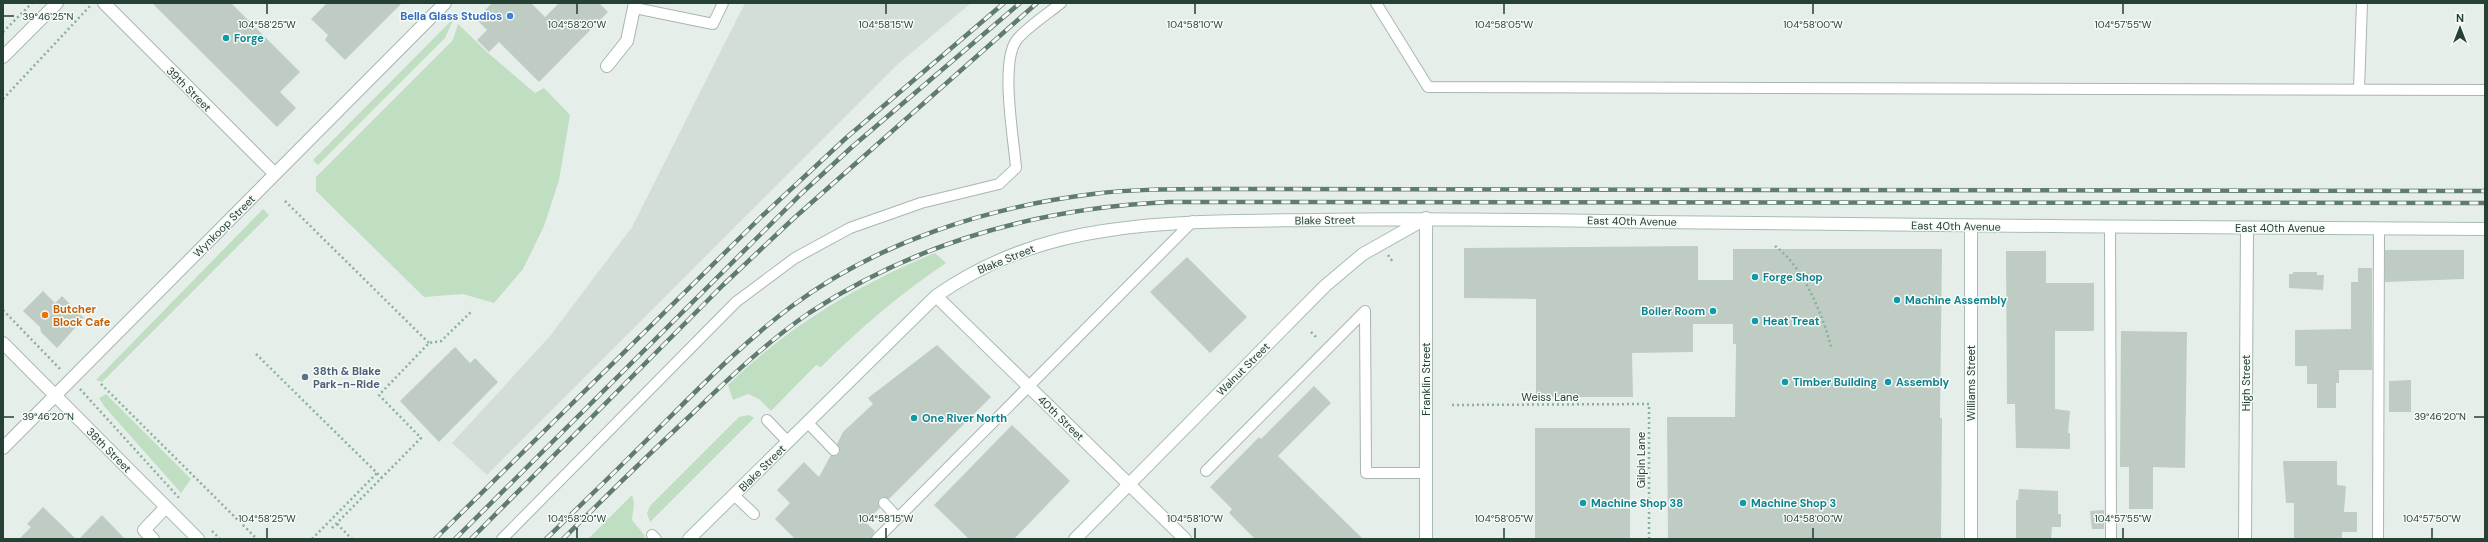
<svg xmlns="http://www.w3.org/2000/svg" width="2488" height="542" font-family="'DM Sans',sans-serif">
<style>
.built{fill:#d4ded8}
.green{fill:#c0dec2}
.building{fill:#beccc4}
.lines{fill:none;stroke-linecap:round;stroke-linejoin:round}
.lane-casing{stroke:#a8b6af;stroke-width:12}
.street-casing{stroke:#a8b6af;stroke-width:14}
.secondary-casing{stroke:#a7bdb1;stroke-width:14}
.path{stroke:#87b19c;stroke-width:2.5;stroke-dasharray:2 3;stroke-linecap:butt}
.lane{stroke:#fff;stroke-width:10}
.street{stroke:#fff;stroke-width:12}
.secondary{stroke:#fff;stroke-width:12}
.rail-casing{stroke:#607b6f;stroke-width:4.5}
.rail{stroke:#f7fbf8;stroke-width:3;stroke-dasharray:9;stroke-linecap:butt}
.ticks{fill:none;stroke:#254034;stroke-width:1.5}
.shop-dot{fill:#3f7fe0;stroke:#f7fbf8;stroke-width:1.5}
.culture-dot{fill:#0f9aa8;stroke:#f7fbf8;stroke-width:1.5}
.food-dot{fill:#e8710a;stroke:#f7fbf8;stroke-width:1.5}
.service-dot{fill:#5c6f8a;stroke:#f7fbf8;stroke-width:1.5}
.labels{text-anchor:middle;stroke-width:3;stroke-linejoin:round;paint-order:stroke}
.shop-label{font-size:11px;font-weight:bold;fill:#366cbe;stroke:#f7fbf8;text-anchor:end}
.culture-label{font-size:11px;font-weight:bold;fill:#0d838f;stroke:#f7fbf8;text-anchor:start}
.street-label{font-size:11px;fill:#254034;stroke:#f7fbf8}
.food-label{font-size:11px;font-weight:bold;fill:#c56008;stroke:#f7fbf8;text-anchor:start}
.service-label{font-size:11px;font-weight:bold;fill:#4e5e75;stroke:#f7fbf8;text-anchor:start}
.ticks-label{font-size:10px;text-anchor:middle;fill:#254034;stroke:#f7fbf8;stroke-width:3;stroke-linejoin:round;paint-order:stroke}
</style>
<rect width="100%" height="100%" fill="#e6eee9"/>
<path class="built" d="M 745,3 L 971,3 L 899,63 L 487,475 L 452,443 L 550,336 L 632,227 Z"/>
<path class="green" d="M 454,18 L 445,38 L 318,165 L 313,160 Z
M 458,24 L 488,53 L 535,93 L 544,88 L 570,115 L 559,180 L 544,226 L 523,269 L 494,303 L 463,294 L 424,297 L 316,191 L 316,177 L 453,40 Z
M 263,209 L 269,215 L 102,382 L 96,380 Z
M 935,253 L 946,263 C 900,294 860,328 821,367 L 816,365 L 771,411 L 759,399 L 748,394 L 733,400 L 728,385 C 787,327 859,284 935,253 Z
M 106,394 L 191,479 L 181,493 L 104,406 L 99,398 Z
M 749,415 L 754,418 L 650,522 L 647,513 L 650,506 L 739,417 Z
M 632,495 L 634,503 L 632,520 L 645,536 L 643,539 L 588,539 Z"/>
<path class="building" d="M 152,3 L 231,3 L 300,72 L 280,92 L 296,108 L 277,127 Z
M 327,3 L 402,3 L 345,60 L 325,40 L 328,35 L 311,19 Z
M 492,3 L 531,3 L 545,17 L 559,3 L 599,3 L 608,12 L 539,82 L 499,42 L 489,52 L 477,40 L 487,30 L 476,19 Z
M 1698,246 L 1698,280 L 1733,280 L 1733,249 L 1942,249 L 1940,418 L 1942,418 L 1941,539 L 1668,539 L 1667,417 L 1735,417 L 1736,344 L 1733,344 L 1733,324 L 1693,324 L 1693,352 L 1632,353 L 1633,397 L 1536,397 L 1536,299 L 1464,298 L 1464,248 Z
M 2385,250 L 2464,250 L 2464,279 L 2385,282 Z
M 2006,251 L 2046,251 L 2046,283 L 2094,283 L 2094,331 L 2055,331 L 2055,409 L 2070,411 L 2068,433 L 2070,433 L 2070,449 L 2016,448 L 2015,404 L 2007,404 Z
M 1187,257 L 1247,317 L 1210,353 L 1150,292 Z
M 2358,268 L 2372,268 L 2372,370 L 2339,370 L 2339,383 L 2336,383 L 2336,408 L 2317,408 L 2317,384 L 2307,384 L 2307,366 L 2295,366 L 2295,330 L 2351,329 L 2351,282 L 2358,282 Z
M 2293,272 L 2317,272 L 2317,275 L 2324,275 L 2323,290 L 2289,288 L 2289,274 L 2293,274 Z
M 43,291 L 55,303 L 62,296 L 84,318 L 57,348 L 41,332 L 40,327 L 23,311 Z
M 2121,331 L 2187,332 L 2185,468 L 2153,467 L 2153,509 L 2129,509 L 2129,467 L 2120,467 Z
M 937,345 L 991,397 L 889,499 L 883,497 L 879,499 L 878,504 L 880,508 L 865,522 L 875,531 L 871,539 L 795,539 L 775,519 L 790,503 L 777,490 L 804,462 L 819,477 L 831,455 L 836,456 L 840,452 L 837,444 L 843,432 L 873,404 L 868,398 Z
M 455,347 L 470,363 L 475,358 L 498,382 L 439,442 L 400,401 Z
M 2411,380 L 2411,412 L 2389,412 L 2389,381 Z
M 1314,386 L 1331,403 L 1278,456 L 1363,539 L 1255,539 L 1229,513 L 1232,509 L 1210,487 L 1259,437 L 1261,439 Z
M 1012,425 L 1070,481 L 1014,539 L 969,539 L 934,505 Z
M 1535,428 L 1630,428 L 1630,539 L 1535,539 Z
M 2283,461 L 2337,461 L 2337,485 L 2346,486 L 2344,512 L 2357,512 L 2357,532 L 2342,532 L 2342,539 L 2294,539 L 2294,503 L 2286,503 Z
M 2019,489 L 2058,491 L 2058,514 L 2061,514 L 2061,527 L 2052,527 L 2051,539 L 2016,538 L 2016,500 L 2018,500 Z
M 43,507 L 76,539 L 19,539 L 31,527 L 27,524 Z
M 2104,510 L 2104,529 L 2092,529 L 2090,511 Z
M 102,515 L 125,539 L 79,539 Z"/>
<g class="lines">
<g class="lane-casing">
<path id="lane" d="M 1376,3 L 1428,87 L 2485,90
M 635,8 L 713,24 L 723,3
M 2359,89 L 2362,3
M 2110,227 L 2111,539
M 1365,311 L 1366,473 L 1426,473
M 767,420 L 788,442
M 808,423 L 834,450
M 1206,471 L 1365,311
M 734,495 L 754,514
M 884,503 L 898,518
M 652,535 L 656,539
M 502,539 L 736,302 L 795,258 L 850,228 L 921,203 L 999,184 L 1016,168 C 1014,140 1000,64 1016,41 C 1023,30 1050,12 1061,3
M 877,539 L 1193,221
M 2378,539 L 2379,228"/>
</g>
<g class="street-casing">
<path id="street" d="M 104,3 L 275,174
M 607,66 L 627,41 L 635,3
M 3,448 L 445,3
M 153,539 L 144,530 L 166,507
M 2245,539 L 2247,228"/>
</g>
<g class="secondary-casing">
<path id="secondary" d="M 3,57 L 57,3
M 1971,226 L 1971,539
M 936,296 L 1185,539
M 3,343 L 198,539
M 689,539 L 936,296 C 986,261 1043,240 1103,231 C 1173,220 1244,221 1314,220 C 1427,218 1540,220 1652,222 C 1930,226 2207,227 2485,229
M 1075,539 L 1325,286 L 1363,254 L 1425,219
M 1426,539 L 1426,218"/>
</g>
<path class="path" d="M 3,32 L 32,3
M 3,99 L 90,6
M 285,201 L 429,343
M 1775,246 C 1803,266 1823,315 1831,347
M 1388,255 L 1393,262
M 3,310 L 61,370
M 1311,332 L 1318,339
M 256,354 L 383,479
M 101,384 L 257,539
M 80,389 L 180,499
M 1452,405 L 1649,404 L 1649,539
M 337,524 L 352,539
M 332,528 L 421,438 L 379,395 L 429,343 L 441,341 L 471,312
M 212,531 L 220,539
M 312,539 L 377,473"/>
<use href="#lane" class="lane"/>
<use href="#street" class="street"/>
<use href="#secondary" class="secondary"/>
<g class="rail-casing">
<path id="rail" d="M 435,539 L 762,216 L 846,138 L 1004,3
M 455,539 L 802,193 L 853,146 L 1020,3
M 471,539 L 723,285 L 793,219 L 1037,3
M 546,539 C 589,497 631,456 673,414 C 711,376 749,338 792,306 C 878,242 988,207 1093,194 C 1133,189 1174,189 1215,189 L 2485,191
M 563,539 C 605,497 648,455 692,414 C 729,378 767,342 809,313 C 917,242 1041,208 1169,202 L 2485,203"/>
</g>
<use href="#rail" class="rail"/>
</g>
<path class="ticks" d="M 267,4 L 267,14M 577,4 L 577,14M 886,4 L 886,14M 1195,4 L 1195,14M 1504,4 L 1504,14M 1813,4 L 1813,14M 2123,4 L 2123,14M 4,16 L 14,16M 4,417 L 14,417M 2474,417 L 2484,417M 267,528 L 267,538M 577,528 L 577,538M 886,528 L 886,538M 1195,528 L 1195,538M 1504,528 L 1504,538M 1813,528 L 1813,538M 2123,528 L 2123,538M 2432,528 L 2432,538"/>
<circle class="shop-dot" cx="510" cy="16" r="4"/>
<g class="culture-dot">
<circle cx="226" cy="38" r="4"/>
<circle cx="1755" cy="277" r="4"/>
<circle cx="1897" cy="300" r="4"/>
<circle cx="1713" cy="311" r="4"/>
<circle cx="1755" cy="321" r="4"/>
<circle cx="1785" cy="382" r="4"/>
<circle cx="1888" cy="382" r="4"/>
<circle cx="914" cy="418" r="4"/>
<circle cx="1583" cy="503" r="4"/>
<circle cx="1743" cy="503" r="4"/>
</g>
<circle class="food-dot" cx="45" cy="315" r="4"/>
<circle class="service-dot" cx="305" cy="377" r="4"/>
<g class="labels">
<g class="shop-label">
<text x="502" y="20">Bella Glass Studios</text>
</g>
<g class="culture-label">
<text x="234" y="42">Forge</text>
<text x="1763" y="281">Forge Shop</text>
<text x="1905" y="304">Machine Assembly</text>
<text x="1705" y="315" text-anchor="end">Boiler Room</text>
<text x="1763" y="325">Heat Treat</text>
<text x="1793" y="386">Timber Building</text>
<text x="1896" y="386">Assembly</text>
<text x="922" y="422">One River North</text>
<text x="1591" y="507">Machine Shop 38</text>
<text x="1751" y="507">Machine Shop 3</text>
</g>
<g class="street-label">
<text transform="translate(189 89) rotate(45)" y="4">39th Street</text>
<text transform="translate(1325 220) rotate(-1)" y="4">Blake Street</text>
<text transform="translate(1632 221) rotate(1)" y="4">East 40th Avenue</text>
<text transform="translate(224 226) rotate(-45)" y="4">Wynkoop Street</text>
<text transform="translate(1956 226) rotate(1)" y="4">East 40th Avenue</text>
<text x="2280" y="232">East 40th Avenue</text>
<text transform="translate(1006 259) rotate(-22)" y="4">Blake Street</text>
<text transform="translate(1243 369) rotate(-45)" y="4">Walnut Street</text>
<text transform="translate(1426 379) rotate(-90)" y="4">Franklin Street</text>
<text transform="translate(1971 383) rotate(-90)" y="4">Williams Street</text>
<text transform="translate(2246 383) rotate(-90)" y="4">High Street</text>
<text x="1550" y="401">Weiss Lane</text>
<text transform="translate(1061 418) rotate(44)" y="4">40th Street</text>
<text transform="translate(109 450) rotate(45)" y="4">38th Street</text>
<text transform="translate(1641 460) rotate(-90)" y="4">Gilpin Lane</text>
<text transform="translate(762 468) rotate(-45)" y="4">Blake Street</text>
</g>
<g class="food-label">
<text x="53" y="313">Butcher<tspan x="53" dy="13">Block Cafe</tspan></text>
</g>
<g class="service-label">
<text x="313" y="375">38th &amp; Blake<tspan x="313" dy="13">Park-n-Ride</tspan></text>
</g>
</g>
<g class="ticks-label">
<text x="48" y="20">39°46'25"N</text>
<text x="267" y="28">104°58'25"W</text>
<text x="577" y="28">104°58'20"W</text>
<text x="886" y="28">104°58'15"W</text>
<text x="1195" y="28">104°58'10"W</text>
<text x="1504" y="28">104°58'05"W</text>
<text x="1813" y="28">104°58'00"W</text>
<text x="2123" y="28">104°57'55"W</text>
<text x="48" y="420">39°46'20"N</text>
<text x="2440" y="420">39°46'20"N</text>
<text x="267" y="522">104°58'25"W</text>
<text x="577" y="522">104°58'20"W</text>
<text x="886" y="522">104°58'15"W</text>
<text x="1195" y="522">104°58'10"W</text>
<text x="1504" y="522">104°58'05"W</text>
<text x="1813" y="522">104°58'00"W</text>
<text x="2123" y="522">104°57'55"W</text>
<text x="2432" y="522">104°57'50"W</text>
</g>
<rect width="2488" height="542" fill="none" stroke="#254034" stroke-width="8"/>
<g transform="translate(2460 28)" stroke="#f7fbf8" stroke-width="3" paint-order="stroke">
<path d="M0-3L7 15L0 10L-7 15Z" fill="#254034"/>
<text y="-6" font-size="11" font-weight="bold" text-anchor="middle" fill="#254034">N</text>
</g>
</svg>
